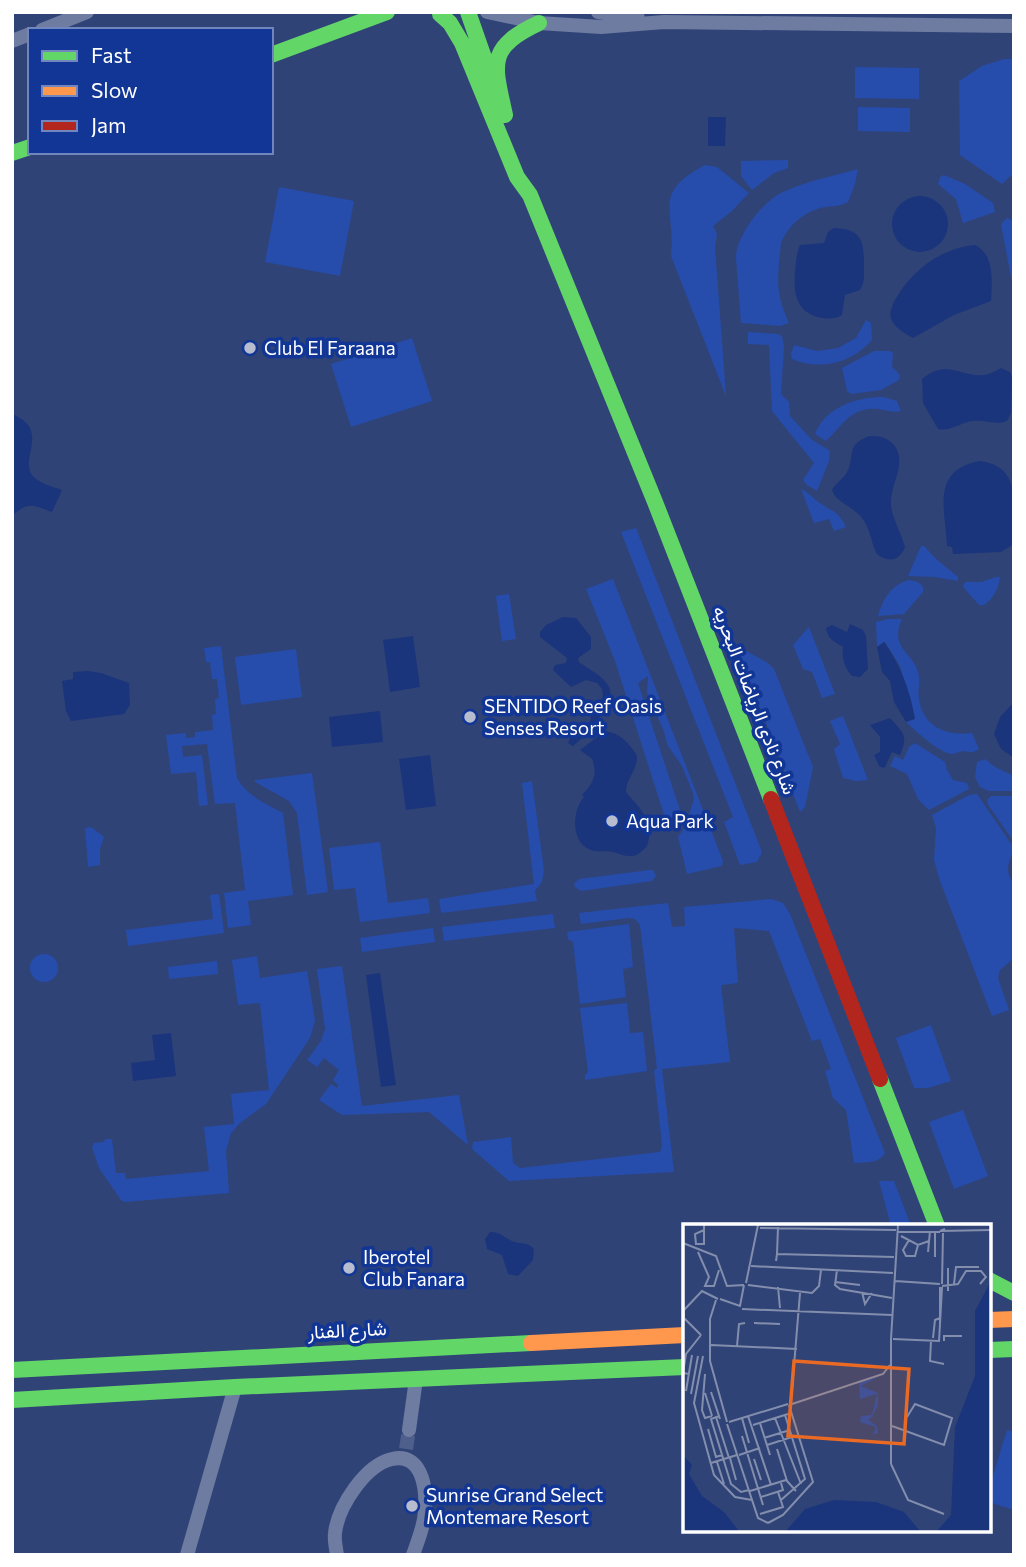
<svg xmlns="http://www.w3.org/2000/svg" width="1026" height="1567" font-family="Commissioner,Vazirmatn,sans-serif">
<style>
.green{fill:#264dac}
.water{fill:#1a357c}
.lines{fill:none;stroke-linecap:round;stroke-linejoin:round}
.street-tunnel{stroke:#4f5f8b;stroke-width:14;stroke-dasharray:14 7;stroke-linecap:butt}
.street{stroke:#6e7ca2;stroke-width:14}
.fast{stroke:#63d668;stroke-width:16}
.slow{stroke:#ff974d;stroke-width:16}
.jam{stroke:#b3261e;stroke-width:16}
.poi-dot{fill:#b7bdcf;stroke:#123695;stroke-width:2.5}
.labels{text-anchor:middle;stroke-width:7;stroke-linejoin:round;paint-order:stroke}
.poi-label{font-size:19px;fill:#fff;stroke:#123695;text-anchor:start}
.street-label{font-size:19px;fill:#fff;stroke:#123695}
.inset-road{fill:none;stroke:#838ead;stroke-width:2}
.view{fill:#ea6a24;fill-opacity:0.15;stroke:#ea6a24;stroke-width:3.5}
.inset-edge{fill:none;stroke:#fff;stroke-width:3.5}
</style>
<rect width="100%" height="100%" fill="#304377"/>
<path class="green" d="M 1004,59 L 1014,59 L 1014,173 L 1002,184 L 960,155 L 959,81 L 982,66 Z
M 855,67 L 919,68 L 919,99 L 855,98 Z
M 858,107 L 910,108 L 910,132 L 858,131 Z
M 788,160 L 788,168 L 774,173 L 752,190 L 741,176 L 741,161 Z
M 705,165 L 717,167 L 749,193 L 732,211 L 713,226 L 717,234 L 715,247 L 726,396 L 671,256 C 676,208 651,194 705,165 Z
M 858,169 L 855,184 L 848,202 C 841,206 834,206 825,207 C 805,211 789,224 781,243 C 778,278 774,290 789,323 L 780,326 L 741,323 L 736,258 C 736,236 763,201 783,192 C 806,181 834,176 858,169 Z
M 944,175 L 965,184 L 993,203 L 995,212 L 963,223 L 956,199 L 938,184 L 940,177 Z
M 279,187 L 354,201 L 340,276 L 265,262 Z
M 1007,218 L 1014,221 L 1014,293 L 1001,224 Z
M 866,320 L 871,323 L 872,340 C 852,363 820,371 792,359 L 791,354 L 794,345 L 817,351 L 838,348 L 856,338 Z
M 748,332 L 778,334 L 782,336 L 784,347 L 781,394 L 789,402 L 790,416 L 811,439 L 830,451 L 829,461 L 817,491 L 807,485 L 803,480 L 814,463 L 772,411 L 769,345 L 748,344 Z
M 412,338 L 432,401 L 351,427 L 331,364 Z
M 874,351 L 890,351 L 893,353 L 892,367 L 900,375 L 899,380 L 881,390 L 851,394 L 847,391 L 842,368 Z
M 883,397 L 897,401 L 901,411 C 892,413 886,410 878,409 C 849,407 844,425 826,441 L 815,434 C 825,407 857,397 883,397 Z
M 801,489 C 809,493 814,499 820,503 C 833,513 837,509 846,527 L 834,531 L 829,519 L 814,523 Z
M 636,528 L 762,852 L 757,862 L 740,865 L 724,822 L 733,817 L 621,532 Z
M 921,546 L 924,546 L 935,558 L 958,577 L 958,581 L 935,577 L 908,576 Z
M 996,577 L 1000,577 C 999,588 993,599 984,605 L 979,605 L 963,587 L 965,582 L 981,582 Z
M 613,579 L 723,861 L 722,866 L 687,874 L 678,837 L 685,827 L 694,799 L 693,793 L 682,766 L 668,746 L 663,729 L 647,693 L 648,676 L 638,683 L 681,813 L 666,821 L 615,661 L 586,589 Z
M 909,580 C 915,581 925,583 923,592 L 904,614 L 878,616 C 883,599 891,585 909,580 Z
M 509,594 L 516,639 L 502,641 L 496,596 Z
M 888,619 L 902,619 C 889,648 912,651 918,672 C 921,681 917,690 919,699 C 923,728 948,736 972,733 L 979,749 C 972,754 971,752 963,751 C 960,751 956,754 952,754 C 939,753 916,731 906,722 L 915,718 L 900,666 L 885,642 L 877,647 L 876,622 Z
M 809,627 L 835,694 L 822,698 L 812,672 L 803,669 L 793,645 Z
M 221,646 L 237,778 C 247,796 265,803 283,813 L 293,895 L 248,901 L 251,925 L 228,928 L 224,893 L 245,890 L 235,803 L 215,804 L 207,744 L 182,746 L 183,757 L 202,755 L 208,805 L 199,806 L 196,772 L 171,774 L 166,735 L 186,733 L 186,738 L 195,737 L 195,732 L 213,730 L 212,715 L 216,714 L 215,699 L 219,698 L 217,679 L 212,679 L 210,662 L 206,662 L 204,648 Z
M 741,648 L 768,663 L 774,669 L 813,767 L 805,807 L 800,812 L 738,650 Z
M 296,649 L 302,697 L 241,705 L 235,657 Z
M 843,716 L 868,780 L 856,781 L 843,778 L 834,749 L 840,744 L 830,721 Z
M 915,743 L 945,762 L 947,770 L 953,780 L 967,783 L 969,789 L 929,810 L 918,799 L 907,774 L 890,766 L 895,756 L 903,760 L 909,747 Z
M 985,759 L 995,767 L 1014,776 L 1014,791 L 989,791 L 980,787 L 975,777 L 977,762 Z
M 312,773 L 328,892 L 307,895 L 297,813 L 289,801 L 255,782 L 255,780 Z
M 532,781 L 544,870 L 542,882 L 535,891 L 537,901 L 441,913 L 439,899 L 534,884 L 522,783 Z
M 977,794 L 1014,848 C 1010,860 1003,872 1014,883 L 1014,958 L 1000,970 L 998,978 L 1009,1010 L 992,1016 L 940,881 L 934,860 L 936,828 L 932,815 L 969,795 Z
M 991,796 L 1014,796 L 1014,842 L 988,805 L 987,800 Z
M 91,827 L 104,837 L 100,849 L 100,865 L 88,867 L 85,828 Z
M 380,842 L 388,903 L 428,898 L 430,913 L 360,922 L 355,888 L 334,890 L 329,848 Z
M 650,870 L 653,870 L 656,876 L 652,881 L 581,891 L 575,887 L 574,884 L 579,879 Z
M 219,894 L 224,933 L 128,946 L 126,930 L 213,919 L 210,895 Z
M 771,899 L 783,903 L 790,914 L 885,1153 C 879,1164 865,1162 854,1163 L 846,1110 L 833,1098 L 825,1071 L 831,1069 L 820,1039 L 812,1041 L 769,931 L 734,928 L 738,983 L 721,985 L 730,1062 L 662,1069 L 674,1172 L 509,1181 L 472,1149 L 473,1142 L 511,1137 L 513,1163 L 520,1168 L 660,1152 L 662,1145 L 654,1070 L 657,1069 L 640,925 L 635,919 L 628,918 L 581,924 L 579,913 L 668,903 L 672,927 L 685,926 L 684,907 Z
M 553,914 L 555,928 L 444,941 L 442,927 Z
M 629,924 L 633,967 L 623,969 L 626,997 L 580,1004 L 573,942 L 568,939 L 567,932 Z
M 433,928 L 435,942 L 362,952 L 360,938 Z
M30 968a14 14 0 1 1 28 0a14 14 0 1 1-28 0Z
M 257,956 L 260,978 L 307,971 L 315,1020 L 310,1038 L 266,1104 L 240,1123 L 231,1133 L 226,1151 L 229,1193 L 125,1202 L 121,1200 L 99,1168 L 92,1147 L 94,1143 L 104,1142 L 105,1139 L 112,1139 L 116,1173 L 125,1173 L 126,1179 L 209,1171 L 204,1127 L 234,1124 L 231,1094 L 269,1090 L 260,1003 L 238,1005 L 232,960 Z
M 217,961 L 218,974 L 169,979 L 168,967 Z
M 342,966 L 362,1106 L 459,1095 L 468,1145 L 429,1112 L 342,1115 L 319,1100 L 331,1084 L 337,1088 L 338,1085 L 333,1080 L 339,1070 L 324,1058 L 317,1067 L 307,1060 L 321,1041 L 325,1029 L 317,969 Z
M 627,1003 L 630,1033 L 643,1032 L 647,1071 L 585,1080 L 585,1075 L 588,1072 L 580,1008 Z
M 931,1025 L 951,1081 L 928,1088 L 914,1088 L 896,1038 Z
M 963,1110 L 988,1176 L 954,1189 L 929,1122 Z
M 879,1181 L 894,1181 L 911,1226 L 891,1226 Z
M 1007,1430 L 1014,1432 L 1014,1510 L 989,1502 L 989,1489 Z"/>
<path class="water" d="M 708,117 L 726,117 L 725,146 L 708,146 Z
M892 224a28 28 0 1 1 56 0a28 28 0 1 1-56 0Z
M 834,228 C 863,229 864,242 864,267 C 864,276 865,282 860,290 L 845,295 L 842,315 C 836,319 830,319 822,318 C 797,313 793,295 795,272 C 796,263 796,254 800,245 L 824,243 L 828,232 Z
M 975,245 C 995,254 992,283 991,301 L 954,315 L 913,338 C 906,334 896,329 892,321 C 888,314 892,306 895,300 C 911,271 941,248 975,245 Z
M 1001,368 L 1010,372 L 1012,377 L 1011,413 L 1007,421 C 997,426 984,419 972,421 C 960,423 949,432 938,429 L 923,403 L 922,379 C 947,358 963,378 984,375 C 990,374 996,371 1001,368 Z
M 12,414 C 54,431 14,462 36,479 C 43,484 53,487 62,490 L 52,512 C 33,505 28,501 12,516 L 12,444 L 14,435 Z
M 869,436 C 880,436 887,437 894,445 C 908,463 890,484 891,504 C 892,519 901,532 905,547 C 900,561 888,563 877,554 C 870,540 870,524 857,513 C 849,505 835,501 832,490 C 836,482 843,480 847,472 C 856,456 844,446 869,436 Z
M 979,461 C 1024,465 1014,511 1014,544 L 1001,552 L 953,554 L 952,547 L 947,546 C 945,508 931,471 979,461 Z
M 563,617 L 576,618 L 591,637 L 591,649 L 578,658 L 579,662 C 593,673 622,683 606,708 C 600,719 595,718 594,732 L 588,733 L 573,746 L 568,743 L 572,734 L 584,731 L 589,726 L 592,712 L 603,697 L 602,689 L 597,683 L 586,680 L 571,687 L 553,670 L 555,665 L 566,663 L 567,658 L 540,637 L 540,632 L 546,625 Z
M 850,624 L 863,630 L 866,636 L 868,669 L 860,677 L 852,676 C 845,668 841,658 843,647 C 834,641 828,640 826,628 L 832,625 L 847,632 Z
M 413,636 L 420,687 L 390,692 L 383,640 Z
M 884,642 C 901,666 910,690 915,719 L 906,722 L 894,702 L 890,681 L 882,672 L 877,647 Z
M 88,671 L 101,673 L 129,683 L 130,705 L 124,714 L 71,721 L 66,711 L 62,681 L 73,679 L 73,672 Z
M 1014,702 L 1014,758 L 1001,749 L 994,734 L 1000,717 Z
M 380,711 L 383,742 L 332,747 L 329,717 Z
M 890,718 C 903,733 909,735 900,755 L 892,752 L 885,767 L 883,768 L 879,766 L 874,755 L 880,752 L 880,737 L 870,725 Z
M 600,731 C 617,730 629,742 637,756 C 638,770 626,778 626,792 C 641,810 655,821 647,846 C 635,860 628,857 613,852 C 605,850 598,853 591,850 C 570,843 572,810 584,797 L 582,795 C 593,783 598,775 592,759 L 580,750 L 596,738 Z
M 430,755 L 436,806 L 406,810 L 399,759 Z
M 380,973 L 396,1085 L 381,1087 L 366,975 Z
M 171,1033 L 176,1076 L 133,1081 L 131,1063 L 155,1060 L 152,1035 Z
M 490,1232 C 501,1232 503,1237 512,1241 C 521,1245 527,1241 534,1249 L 533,1260 L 518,1276 L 508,1274 L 502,1255 L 487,1249 L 485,1239 Z"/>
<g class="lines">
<path class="street-tunnel" d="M 406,1449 L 409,1430"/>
<path class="street" d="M 487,12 L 539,23 L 601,27 L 664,22 L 1014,26
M 598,12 L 638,18
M 42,30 L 87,12
M 12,41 L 30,34
M 409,1430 L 416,1379
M 187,1555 L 235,1387
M 337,1555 C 336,1548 334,1540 335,1533 C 338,1507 365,1465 392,1459 C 425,1451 428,1497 424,1519 C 422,1531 417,1543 413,1555"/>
<path class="fast" d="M 468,12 L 496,92
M 440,14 L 450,23 L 462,43 L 517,177 L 530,195 L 655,502 L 771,799
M 271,55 L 387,12
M 505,115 C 494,64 486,48 539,23
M 12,153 L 30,147
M 880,1079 L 937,1226
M 989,1280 L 1014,1293
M 989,1350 L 1014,1349
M 12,1370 L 531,1343
M 12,1400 L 235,1387 L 685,1367"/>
<path class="slow" d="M 989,1320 L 1014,1319
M 531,1343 L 685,1335"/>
<path class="jam" d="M 771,799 L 880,1079"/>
</g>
<g class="poi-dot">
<circle cx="250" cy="348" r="7"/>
<circle cx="470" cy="717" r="7"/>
<circle cx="612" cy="821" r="7"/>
<circle cx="349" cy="1268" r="7"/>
<circle cx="412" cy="1506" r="7"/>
</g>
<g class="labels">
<g class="poi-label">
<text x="264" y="355">Club El Faraana</text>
<text x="484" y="713">SENTIDO Reef Oasis<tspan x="484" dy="22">Senses Resort</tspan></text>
<text x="626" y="828">Aqua Park</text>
<text x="363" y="1264">Iberotel<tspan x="363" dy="22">Club Fanara</tspan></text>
<text x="426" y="1502">Sunrise Grand Select<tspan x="426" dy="22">Montemare Resort</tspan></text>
</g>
<g class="street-label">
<text transform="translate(755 700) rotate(69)" y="7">شارع نادى الرياضات البحريه</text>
<text transform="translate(347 1330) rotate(-3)" y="7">شارع الفنار</text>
</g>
</g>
<g transform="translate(683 1224)">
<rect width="308" height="308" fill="#304377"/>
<path d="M 195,153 L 178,162 L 195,169 L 195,181 L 189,193 L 185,196 L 194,202 L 195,209 L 190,211 L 193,203 L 177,198 L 178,192 L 189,191 L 194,170 L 177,175 L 176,159 Z" fill="#264dac"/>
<path d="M 308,57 L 308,307 L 254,307 L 268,291 L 272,203 L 292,152 L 292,87 ZM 0,231 L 9,241 L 6,250 L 19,272 L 41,288 L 56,307 L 0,307 ZM 151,276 L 193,278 L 221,288 L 237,307 L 103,307 L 122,285 Z" fill="#1a357c"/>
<path class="inset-road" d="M 21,1 L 21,20 L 13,20 L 12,10 L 21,6M 77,4 L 213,6M 262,5 L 257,7 L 308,6M 215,8 L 257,8M 218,12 L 235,21 L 246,17M 226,16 L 220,26 L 223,32 L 232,32 L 235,21M 0,19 L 33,32 L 44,62 L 61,61M 15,28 L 26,53 L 22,62 L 31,62 L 36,46M 245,28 L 247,7M 94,30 L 95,3M 252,33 L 252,7M 93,37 L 94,30 L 211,33M 68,42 L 210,49M 265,44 L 265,67M 154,46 L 152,61 L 157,65 L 209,74M 212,57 L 257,60M 152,58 L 177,61M 63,59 L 75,1M 259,60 L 260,9M 271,60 L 273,43 L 296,43M 65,61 L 129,69 L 136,62 L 138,46M 259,62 L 275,60 L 283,47 L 298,47 L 303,53 L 297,60M 95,63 L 97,84M 257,63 L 257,100 L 259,63M 179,68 L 182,80 L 189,69M 37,75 L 57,82 L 61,61M 33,76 L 27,95 L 27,137 L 44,198M 59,85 L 209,91M 71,99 L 97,100M 18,111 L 1,94 L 1,86 L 19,67 L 35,75M 250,114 L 252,96 L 257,94M 210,115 L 256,117 L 257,100M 248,117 L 247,137 L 261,140M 261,117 L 261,112 L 279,112M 28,121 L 114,125M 54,122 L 56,100 L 62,99M 20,132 L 11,179 L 31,251 L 52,273 L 69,276M 6,150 L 0,149 L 3,130 L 18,111M 22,150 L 19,186 L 22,194 L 29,192M 3,167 L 9,131M 28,168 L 37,195M 22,169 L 29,192M 8,170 L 15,132M 108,178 L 117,69M 109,180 L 200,150 L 207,141M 36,192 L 28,195 L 48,260 L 58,268 L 66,266M 65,192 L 88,261M 33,193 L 46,234M 59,194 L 66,219M 92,194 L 118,260M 46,198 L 105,180M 77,199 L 87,231M 44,200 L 75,294 L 85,299M 70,201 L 105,190M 209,202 L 261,221 L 269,194 L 232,180 L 224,193M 25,205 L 33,233 L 39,231M 59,212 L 80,281M 81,214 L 107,206M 84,221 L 109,213M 94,225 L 104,257 L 113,267M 56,231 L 77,224M 47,234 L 53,256M 71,235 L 78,256M 34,238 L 41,260M 28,239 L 54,231M 208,240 L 225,276 L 261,290M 208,240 L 208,115 L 215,1M 67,267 L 103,256M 78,273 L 100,266 L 98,259M 98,276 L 122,255 L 102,191M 77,290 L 100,283 L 95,268M 85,299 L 100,291 L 130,258 L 106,181"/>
<path class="view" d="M 111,137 L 226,145 L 221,220 L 105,212 Z"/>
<rect width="308" height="308" class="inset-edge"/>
</g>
<rect width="1026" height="1567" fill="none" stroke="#ffffff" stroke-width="28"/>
<rect x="28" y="28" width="245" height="126" fill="#123695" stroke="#7186bf" stroke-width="2"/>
<rect x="42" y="51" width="35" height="10" fill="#63d668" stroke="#7186bf" stroke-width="2"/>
<text x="91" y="63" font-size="21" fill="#ffffff">Fast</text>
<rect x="42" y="86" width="35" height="10" fill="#ff974d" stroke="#7186bf" stroke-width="2"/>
<text x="91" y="98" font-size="21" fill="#ffffff">Slow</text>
<rect x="42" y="121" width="35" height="10" fill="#b3261e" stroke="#7186bf" stroke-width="2"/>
<text x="91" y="133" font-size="21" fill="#ffffff">Jam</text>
</svg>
